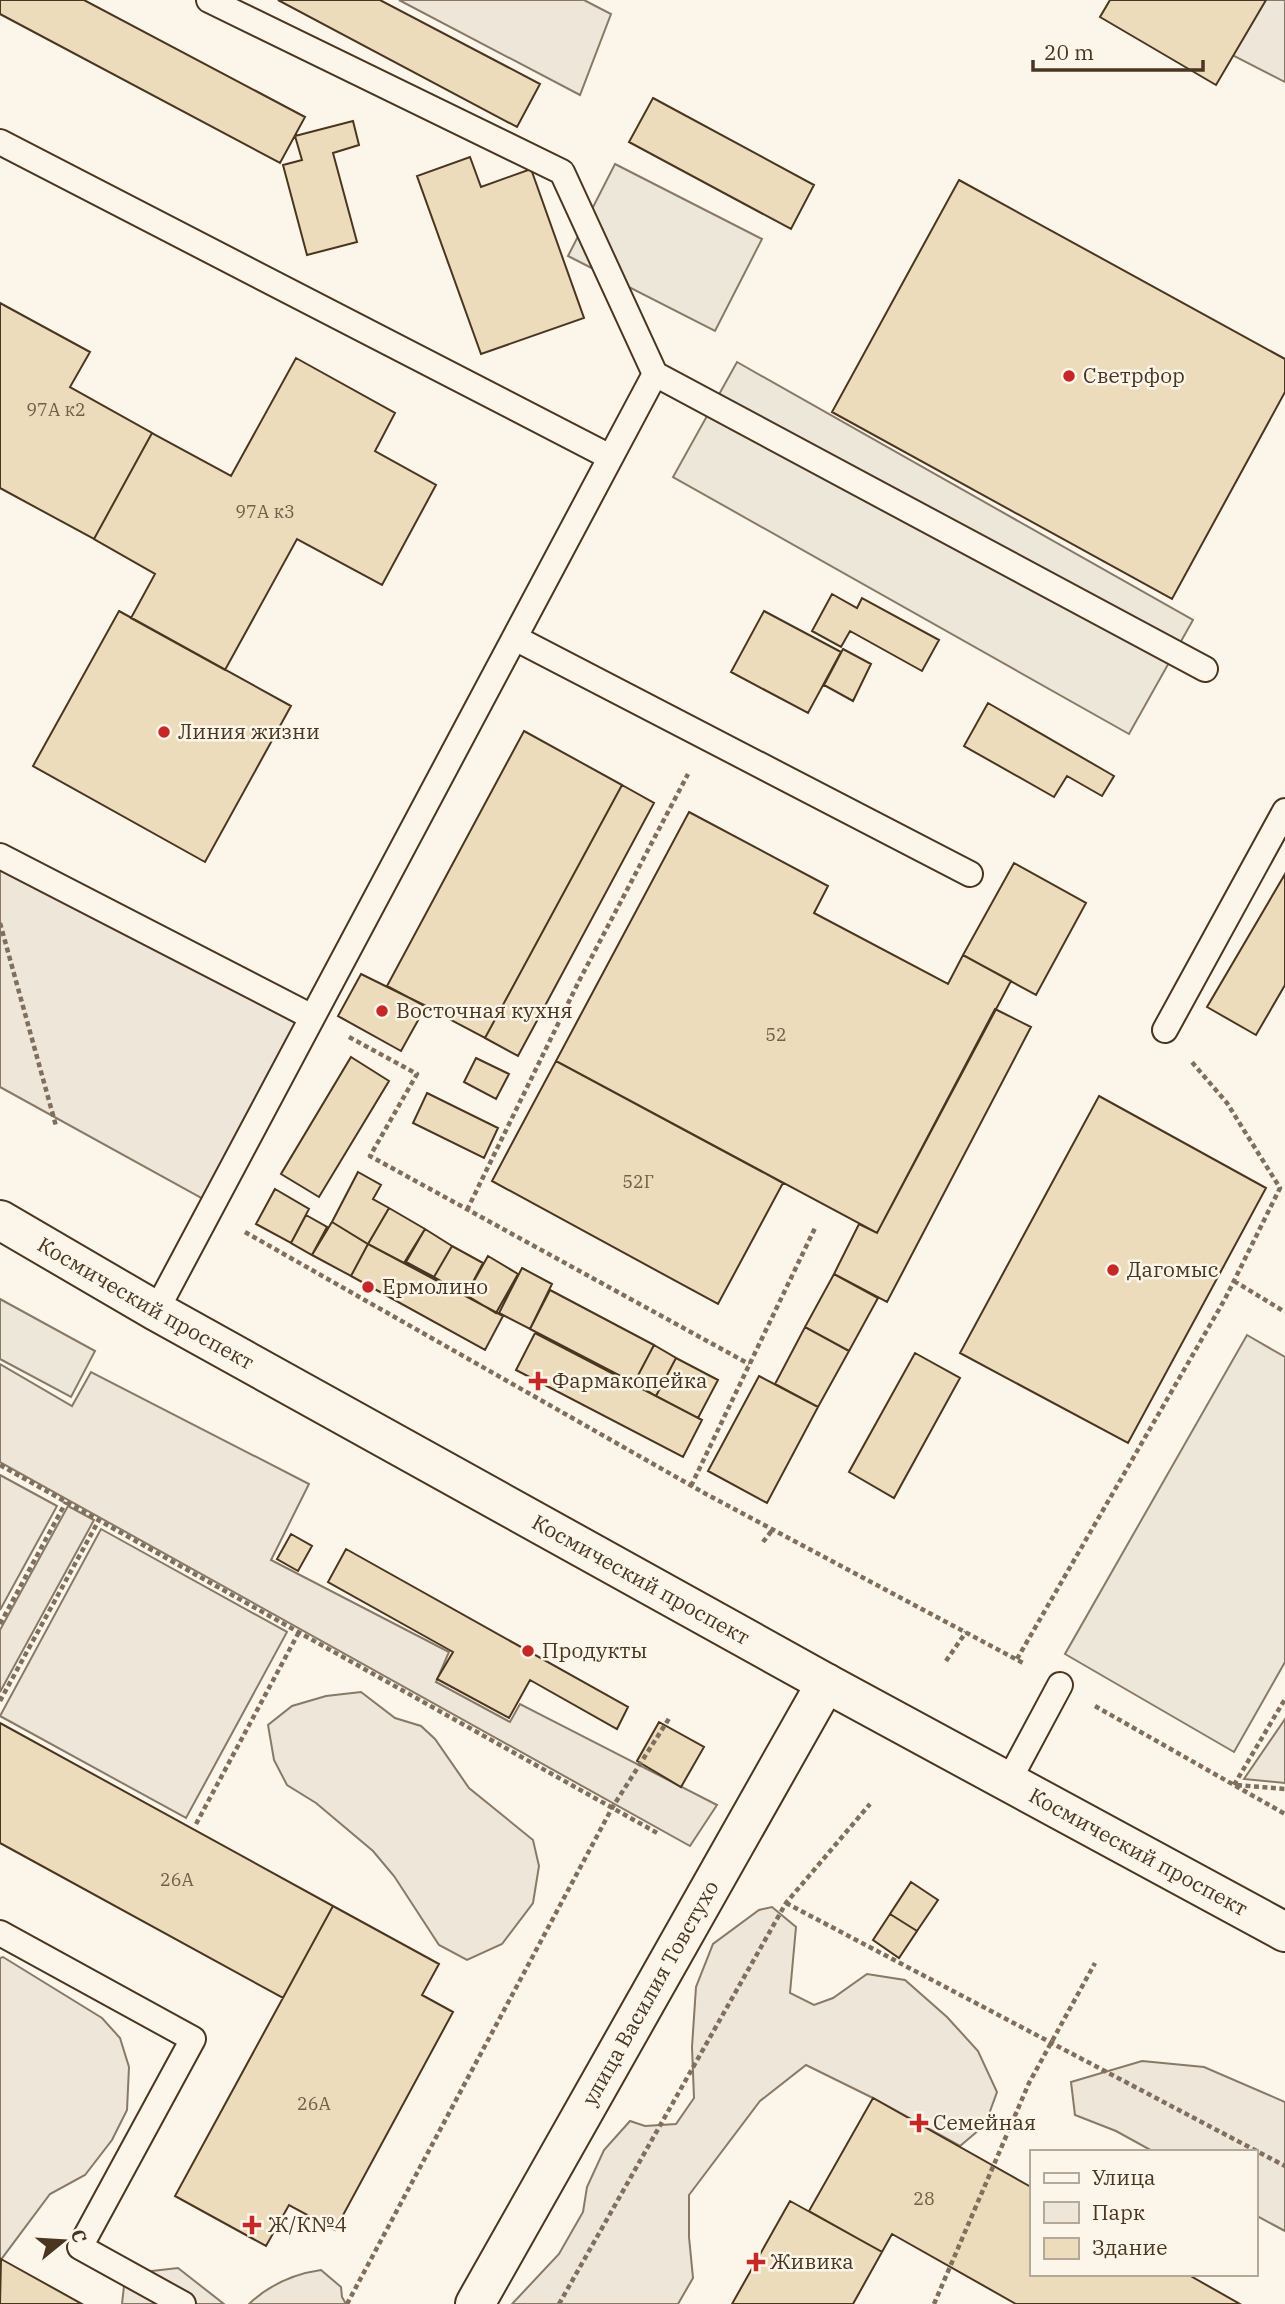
<svg xmlns="http://www.w3.org/2000/svg" width="1285" height="2304" font-family="'IBM Plex Serif',serif">
<style>
.green{fill:#ede6d9;stroke:#887966;stroke-width:2}
.parking{fill:#ede7d9;stroke:#887966;stroke-width:2}
.building{fill:#ecdcbc;stroke:#4a3520;stroke-width:2}
.lines{fill:none;stroke-linecap:round;stroke-linejoin:round}
.lane-casing{stroke:#4a3520;stroke-width:28}
.street-casing{stroke:#4a3520;stroke-width:42}
.primary-casing{stroke:#4a3520;stroke-width:42}
.path{stroke:#7f6f5c;stroke-width:4.5;stroke-dasharray:5 3.5;stroke-linecap:butt}
.lane{stroke:#fbf6e9;stroke-width:24}
.street{stroke:#fbf6e9;stroke-width:38}
.primary{stroke:#fbf6e9;stroke-width:38}
.poi-dot{fill:#c62828;stroke:#fbf6e9;stroke-width:2.5}
.labels{text-anchor:middle;stroke-width:5;stroke-linejoin:round;paint-order:stroke}
.number-label{font-size:18px;fill:#725f47}
.poi-label{font-size:21px;fill:#4a3520;stroke:#fbf6e9;text-anchor:start}
.street-label{font-size:21px;fill:#4a3520;stroke:#fbf6e9}
</style>
<rect width="100%" height="100%" fill="#fbf6e9"/>
<path class="green" d="M 399,0 L 584,0 L 611,14 L 580,95 Z
M 1125,0 L 1285,0 L 1285,82 Z
M 0,864 L 302,1020 L 203,1199 L 0,1087 Z
M 0,1364 L 72,1406 L 91,1372 L 309,1484 L 271,1560 L 449,1652 L 436,1682 L 510,1722 L 520,1704 L 717,1805 L 690,1846 L 0,1462 Z
M 0,1475 L 57,1506 L 0,1610 Z
M 68,1506 L 94,1520 L 0,1692 L 0,1630 Z
M 101,1529 L 287,1632 L 186,1818 L 0,1716 Z
M 361,1692 L 395,1718 L 421,1726 L 435,1739 L 469,1788 L 533,1840 L 539,1866 L 533,1903 L 502,1944 L 467,1960 L 439,1945 L 394,1876 L 373,1851 L 316,1803 L 287,1785 L 274,1760 L 268,1725 L 292,1706 L 326,1696 Z
M 1285,1719 L 1285,1783 L 1244,1779 Z
M 772,1907 L 796,1927 L 790,1993 L 814,2005 L 833,1998 L 867,1974 L 905,1980 L 947,2017 L 978,2051 L 997,2092 L 985,2125 L 960,2146 L 873,2098 L 806,2065 L 760,2101 L 689,2195 L 689,2237 L 693,2278 L 678,2304 L 512,2304 L 559,2254 L 583,2212 L 587,2187 L 604,2150 L 630,2121 L 645,2126 L 676,2124 L 694,2098 L 692,2047 L 696,1987 L 713,1944 L 759,1910 Z
M 3,1957 L 102,2018 L 120,2038 L 129,2067 L 127,2110 L 112,2140 L 85,2175 L 50,2194 L 0,2261 L 0,1958 Z
M 1142,2061 L 1204,2067 L 1285,2102 L 1285,2231 L 1255,2215 L 1255,2152 L 1154,2152 L 1116,2131 L 1075,2115 L 1071,2082 Z
M 178,2268 L 224,2304 L 122,2304 L 124,2286 L 143,2272 Z
M 321,2270 L 341,2287 L 342,2297 L 346,2304 L 249,2304 C 269,2285 293,2274 321,2270 Z"/>
<path class="parking" d="M 615,164 L 762,239 L 715,331 L 568,256 Z
M 737,362 L 1193,620 L 1129,734 L 673,477 Z
M 0,1299 L 95,1351 L 71,1397 L 0,1359 Z
M 1247,1335 L 1285,1357 L 1285,1662 L 1234,1752 L 1065,1654 Z"/>
<path class="building" d="M 0,0 L 84,0 L 305,117 L 280,163 L 0,14 Z
M 278,0 L 380,0 L 540,84 L 517,127 Z
M 1110,0 L 1266,0 L 1216,85 L 1100,17 Z
M 653,98 L 814,185 L 791,229 L 629,142 Z
M 353,121 L 359,145 L 333,153 L 357,242 L 307,255 L 283,165 L 302,160 L 295,136 Z
M 470,157 L 481,187 L 531,169 L 584,318 L 481,354 L 417,176 Z
M 959,180 L 1285,359 L 1285,392 L 1172,599 L 832,412 Z
M 0,303 L 90,352 L 70,387 L 152,433 L 94,539 L 0,488 Z
M 296,358 L 395,413 L 375,451 L 436,485 L 382,585 L 297,539 L 225,670 L 131,618 L 155,574 L 94,539 L 152,433 L 231,476 Z
M 832,594 L 857,608 L 862,598 L 939,640 L 922,671 L 850,631 L 841,647 L 812,631 Z
M 119,611 L 291,706 L 205,862 L 33,766 Z
M 764,611 L 841,652 L 808,713 L 731,672 Z
M 843,649 L 871,664 L 853,701 L 824,685 Z
M 988,703 L 1114,776 L 1102,796 L 1067,776 L 1054,797 L 964,746 Z
M 524,731 L 622,785 L 485,1038 L 387,986 Z
M 622,785 L 654,803 L 518,1056 L 485,1038 Z
M 689,812 L 828,886 L 814,913 L 948,984 L 963,955 L 1011,981 L 877,1233 L 556,1061 Z
M 1014,863 L 1086,903 L 1036,995 L 963,955 Z
M 1285,874 L 1285,985 L 1256,1035 L 1207,1007 Z
M 361,974 L 426,1006 L 401,1051 L 338,1016 Z
M 995,1009 L 1031,1027 L 887,1302 L 834,1274 L 859,1224 L 877,1233 Z
M 351,1057 L 389,1081 L 319,1197 L 281,1174 Z
M 476,1058 L 509,1074 L 496,1099 L 464,1082 Z
M 556,1061 L 783,1183 L 718,1304 L 492,1181 Z
M 427,1093 L 498,1128 L 484,1158 L 413,1123 Z
M 1099,1096 L 1266,1188 L 1128,1443 L 960,1353 Z
M 358,1172 L 381,1185 L 373,1199 L 389,1208 L 368,1244 L 332,1222 Z
M 275,1189 L 309,1209 L 291,1243 L 256,1224 Z
M 389,1208 L 425,1229 L 404,1263 L 368,1244 Z
M 306,1215 L 327,1227 L 312,1255 L 291,1243 Z
M 332,1222 L 368,1244 L 351,1276 L 312,1255 Z
M 425,1229 L 452,1246 L 434,1277 L 406,1262 Z
M 368,1244 L 503,1316 L 485,1350 L 351,1276 Z
M 452,1246 L 483,1263 L 466,1295 L 434,1277 Z
M 488,1256 L 518,1274 L 496,1313 L 466,1295 Z
M 522,1268 L 552,1284 L 530,1329 L 499,1313 Z
M 834,1274 L 878,1298 L 849,1351 L 805,1327 Z
M 550,1290 L 654,1345 L 634,1383 L 530,1329 Z
M 805,1327 L 849,1351 L 818,1407 L 775,1384 Z
M 535,1333 L 702,1420 L 683,1457 L 516,1370 Z
M 654,1345 L 676,1358 L 656,1396 L 634,1383 Z
M 915,1353 L 960,1378 L 894,1498 L 849,1472 Z
M 676,1358 L 718,1380 L 698,1418 L 656,1396 Z
M 759,1376 L 818,1407 L 767,1503 L 708,1471 Z
M 291,1534 L 312,1546 L 298,1571 L 277,1559 Z
M 346,1549 L 628,1707 L 617,1729 L 530,1680 L 509,1718 L 437,1679 L 453,1652 L 328,1582 Z
M 659,1722 L 704,1747 L 681,1787 L 637,1761 Z
M 0,1723 L 333,1906 L 283,1998 L 0,1843 Z
M 911,1882 L 938,1900 L 917,1931 L 890,1914 Z
M 333,1906 L 439,1964 L 422,1995 L 453,2012 L 335,2230 L 289,2205 L 266,2246 L 175,2196 Z
M 890,1914 L 917,1931 L 899,1958 L 873,1940 Z
M 873,2098 L 1031,2187 L 1031,2274 L 1187,2274 L 1240,2304 L 1016,2304 L 892,2234 L 882,2252 L 809,2211 Z
M 790,2201 L 882,2252 L 853,2304 L 732,2304 Z
M 1,2259 L 82,2304 L 0,2304 Z"/>
<g class="lines">
<g class="lane-casing">
<path id="lane" d="M 209,0 L 562,172 L 655,374 L 1205,669
M 0,142 L 610,457
M 515,638 L 970,874
M 0,856 L 312,1017
M 1165,1030 L 1285,811
M 156,1311 L 655,374
M 1008,1782 L 1060,1685
M 0,1933 L 193,2039 L 80,2247 L 183,2304"/>
</g>
<g class="street-casing">
<g id="street">
<path id="s1" d="M 475,2304 L 826,1683"/>
</g>
</g>
<g class="primary-casing">
<g id="primary">
<path id="s2" d="M 0,1220 L 156,1311 L 826,1683 L 1285,1932"/>
</g>
</g>
<path class="path" d="M 0,923 L 56,1126
M 349,1037 L 417,1074 L 370,1156 L 749,1364
M 467,1210 L 579,981 L 688,774
M 245,1232 L 706,1494 L 1025,1664
M 1234,1281 L 1285,1312
M 0,1465 L 659,1834
M 691,1486 L 815,1228
M 763,1542 L 773,1529
M 0,1624 L 66,1502
M 1017,1659 L 1225,1299 L 1280,1188 L 1227,1103 L 1191,1061
M 946,1661 L 966,1632
M 0,1701 L 99,1520
M 1095,1706 L 1285,1814
M 1234,1785 L 1285,1699
M 1237,1785 L 1285,1789
M 196,1824 L 299,1632
M 786,1903 L 1285,2166
M 347,2304 L 612,1808 L 670,1717
M 559,2304 L 786,1903 L 870,1804
M 934,2304 L 1029,2083 L 1095,1963"/>
<use href="#lane" class="lane"/>
<use href="#street" class="street"/>
<use href="#primary" class="primary"/>
</g>
<g class="poi-dot">
<circle cx="1069" cy="376" r="7"/>
<circle cx="164" cy="732" r="7"/>
<circle cx="382" cy="1011" r="7"/>
<circle cx="1113" cy="1270" r="7"/>
<circle cx="368" cy="1287" r="7"/>
<path d="M534.5 1370.5h7v7h7v7h-7v7h-7v-7h-7v-7h7z"/>
<circle cx="528" cy="1651" r="7"/>
<path d="M915.5 2112.5h7v7h7v7h-7v7h-7v-7h-7v-7h7z"/>
<path d="M248.5 2214.5h7v7h7v7h-7v7h-7v-7h-7v-7h7z"/>
<path d="M752.5 2251.5h7v7h7v7h-7v7h-7v-7h-7v-7h7z"/>
</g>
<g class="labels">
<g class="number-label">
<text x="56" y="416">97А к2</text>
<text x="265" y="518">97А к3</text>
<text x="776" y="1041">52</text>
<text x="638" y="1188">52Г</text>
<text x="177" y="1886">26А</text>
<text x="314" y="2110">26А</text>
<text x="924" y="2205">28</text>
</g>
<g class="poi-label">
<text x="1083" y="383">Светрфор</text>
<text x="178" y="739">Линия жизни</text>
<text x="396" y="1018">Восточная кухня</text>
<text x="1127" y="1277">Дагомыс</text>
<text x="382" y="1294">Ермолино</text>
<text x="552" y="1388">Фармакопейка</text>
<text x="542" y="1658">Продукты</text>
<text x="933" y="2130">Семейная</text>
<text x="268" y="2232">Ж/К№4</text>
<text x="770" y="2269">Живика</text>
</g>
<g class="street-label">
<text dy="7" stroke="none"><textPath href="#s2" startOffset="168">Космический проспект</textPath></text>
<text dy="7" stroke="none"><textPath href="#s2" startOffset="735">Космический проспект</textPath></text>
<text dy="7" stroke="none"><textPath href="#s2" startOffset="1302">Космический проспект</textPath></text>
<text dy="7" stroke="none"><textPath href="#s1" startOffset="357">улица Василия Товстухо</textPath></text>
</g>
</g>
<rect x="1030" y="2150" width="228" height="126" fill="#fbf6e9" stroke="#b4a999" stroke-width="2"/>
<rect x="1044" y="2173" width="35" height="10" fill="#fbf6e9" stroke="#b4a999" stroke-width="2"/>
<text x="1092" y="2185" font-size="21" fill="#4a3520">Улица</text>
<rect x="1044" y="2202" width="35" height="21" fill="#ede6d9" stroke="#b4a999" stroke-width="2"/>
<text x="1092" y="2220" font-size="21" fill="#4a3520">Парк</text>
<rect x="1044" y="2238" width="35" height="21" fill="#ecdcbc" stroke="#b4a999" stroke-width="2"/>
<text x="1092" y="2255" font-size="21" fill="#4a3520">Здание</text>
<g transform="translate(63 2241) rotate(72)" stroke="#fbf6e9" stroke-width="5" paint-order="stroke">
<path d="M0-5L12 26L0 18L-12 26Z" fill="#4a3520"/>
<text y="-10" font-size="19" font-weight="bold" text-anchor="middle" fill="#4a3520">С</text>
</g>
<path d="M1033 60v10h170v-10" fill="none" stroke="#4a3520" stroke-width="3.5"/>
<text x="1044" y="60" font-size="21" fill="#4a3520" stroke="#fbf6e9" stroke-width="5" paint-order="stroke">20 m</text>
</svg>
